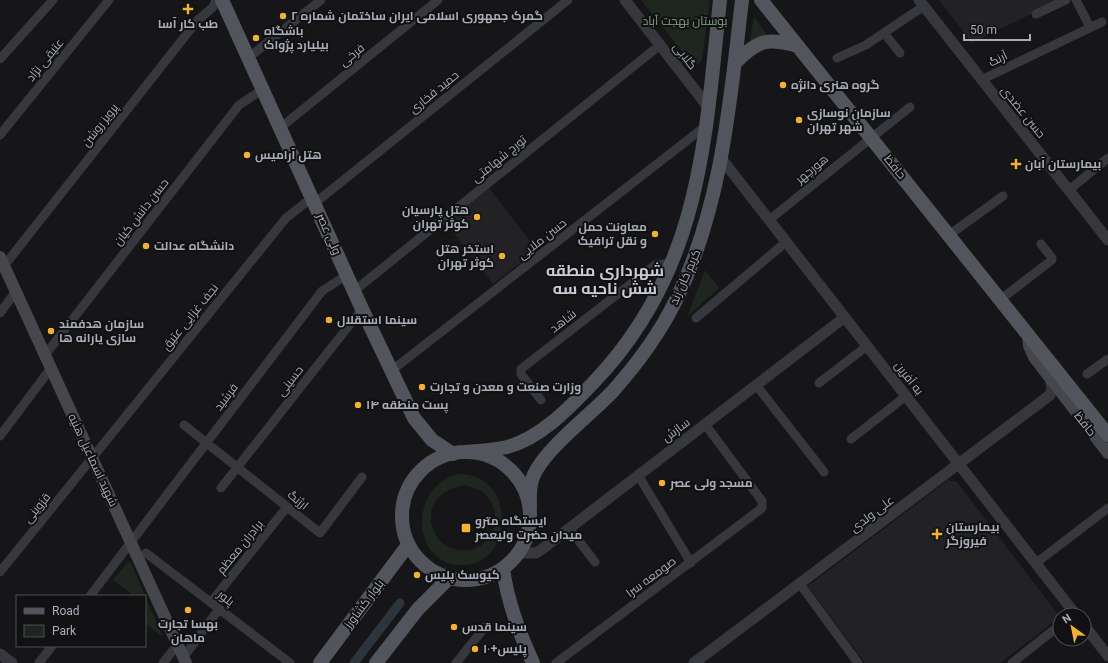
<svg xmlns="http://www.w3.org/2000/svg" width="1108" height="663" font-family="Roboto,Cairo,sans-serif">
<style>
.built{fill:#222225}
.green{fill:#1e261f;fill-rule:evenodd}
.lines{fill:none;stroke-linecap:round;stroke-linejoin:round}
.canal{stroke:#2c353c;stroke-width:9}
.minor{stroke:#37383d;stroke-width:9}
.tertiary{stroke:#37383d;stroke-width:11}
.secondary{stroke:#45474d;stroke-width:12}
.primary{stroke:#53555c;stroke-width:14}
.poi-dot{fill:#f2b134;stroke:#111113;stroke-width:1.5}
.labels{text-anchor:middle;stroke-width:4;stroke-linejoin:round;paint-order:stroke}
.poi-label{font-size:12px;font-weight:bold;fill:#a8adb8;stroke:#111113;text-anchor:start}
.park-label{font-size:12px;fill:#7fa381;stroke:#111113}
.street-label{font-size:12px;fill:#a8adb8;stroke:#111113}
.district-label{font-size:16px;font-weight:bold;fill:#c9ccd4;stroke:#111113}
</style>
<rect width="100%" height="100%" fill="#161618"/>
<path class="built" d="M 939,0 L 1060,0 L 972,43 Z
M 489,188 L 537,250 L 493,284 L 445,222 Z
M 948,480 L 957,482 L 1060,617 L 1000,663 L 865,663 L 808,586 Z"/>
<path class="green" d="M 641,0 L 710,0 L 702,60 L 697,65 L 692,64 Z
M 754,16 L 767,35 L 750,41 Z
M 705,270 L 719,288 L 687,317 Z
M 458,474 C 518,473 514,566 462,565 C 412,565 407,488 458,474 ZM 465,485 C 518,496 494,565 451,548 C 443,545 436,538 433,529 C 424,504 443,488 465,485 Z
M 128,562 L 131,563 L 145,596 L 134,596 L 113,580 Z
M 145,596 L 163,637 L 145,623 Z"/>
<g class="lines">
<path class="canal" d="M 354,663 L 400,603"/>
<path class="minor" d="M 1076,0 L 1090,27
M 1036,14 L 1066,0
M 884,33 L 900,53
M 248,58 L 321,0
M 837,58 L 866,45 L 924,6
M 0,59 L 53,0
M 981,80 L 1102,22
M 280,128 L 438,0
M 0,135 L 109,0
M 1069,190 L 1108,158
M 315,203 L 568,0
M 769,220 L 910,107
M 949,235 L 1003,196
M 4,266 L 197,21 L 213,7 L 216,0
M 354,291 L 660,45
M 1001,299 L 1052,260 L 1052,258 L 1041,244
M 0,313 L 16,291
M 696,318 L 786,242
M 45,355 L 239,105 L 262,90
M 391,371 L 707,125
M 1087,374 L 1108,359
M 819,383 L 867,346
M 756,385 L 824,472
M 541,400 L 521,374 L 521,369 L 655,265 L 672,263
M 184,425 L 320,533 L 362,477
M 0,436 L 51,368
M 851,439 L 906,396
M 638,475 L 691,563
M 221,488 L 362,309
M 569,528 L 595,562
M 146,553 L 290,663
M 1036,563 L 1108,508
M 0,572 L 286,218 L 313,197
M 800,584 L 858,663
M 90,596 L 322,291 L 347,275
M 211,602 L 287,507
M 183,658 L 219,609
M 39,663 L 52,646
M 163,663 L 177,645
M 456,663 L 485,627
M 556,663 L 762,508 L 762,501 L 705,424
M 1012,663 L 1060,625"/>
<path class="tertiary" d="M 625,0 L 709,108
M 919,0 L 1108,240
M 721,158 L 1076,615
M 519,553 L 536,553 L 541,550 L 845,317
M 1084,625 L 1108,656
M 0,654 L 12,663
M 694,663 L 1050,395 L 1052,388 L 1050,378"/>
<path class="secondary" d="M 0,257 L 186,663
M 1028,334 L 1029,346 L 1034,357 L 1108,453"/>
<path class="primary" d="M 222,0 L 362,309 L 414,418 L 432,440 L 453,454
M 761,0 L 1108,435
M 736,62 C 759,39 768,38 798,46
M 465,452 C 479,451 493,450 507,447 C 541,438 569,408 593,383 C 700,272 705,144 720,0
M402 516a64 64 0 1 1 128 0a64 64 0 1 1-128 0Z
M 530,508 C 530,499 529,489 532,480 C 540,452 592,414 613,391 C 637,364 660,333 676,300 C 722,206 730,102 742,0
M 503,569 C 508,603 519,632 533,663
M 320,663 L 408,545
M 376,663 L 418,609 L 449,578"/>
</g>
<g class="poi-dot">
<path d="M186 3h4v4h4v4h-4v4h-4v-4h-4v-4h4z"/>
<circle cx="283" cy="16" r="4"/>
<circle cx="256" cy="38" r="4"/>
<circle cx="783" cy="85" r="4"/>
<circle cx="799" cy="120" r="4"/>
<circle cx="247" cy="155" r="4"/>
<path d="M1014 158h4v4h4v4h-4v4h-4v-4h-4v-4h4z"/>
<circle cx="477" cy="217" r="4"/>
<circle cx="655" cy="234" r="4"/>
<circle cx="146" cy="246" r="4"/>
<circle cx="502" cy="256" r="4"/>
<circle cx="329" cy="320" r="4"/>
<circle cx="51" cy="331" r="4"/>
<circle cx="422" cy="387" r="4"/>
<circle cx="358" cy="405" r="4"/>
<circle cx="662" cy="483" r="4"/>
<rect x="461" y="523" width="10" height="10" rx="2"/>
<path d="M935 528h4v4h4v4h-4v4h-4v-4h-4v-4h4z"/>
<circle cx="417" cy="575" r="4"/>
<circle cx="188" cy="610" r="4"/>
<circle cx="454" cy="627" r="4"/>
<circle cx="475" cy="649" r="4"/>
</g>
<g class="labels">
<g class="poi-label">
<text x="291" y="20">گمرک جمهوری اسلامی ایران ساختمان شماره ۲</text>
<text x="188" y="28" text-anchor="middle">طب کار آسا</text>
<text x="264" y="35">باشگاه<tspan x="264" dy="14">بیلیارد پژواک</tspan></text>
<text x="791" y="89">گروه هنری دانژه</text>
<text x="807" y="117">سازمان نوسازی<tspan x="807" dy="14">شهر تهران</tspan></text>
<text x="255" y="159">هتل آرامیس</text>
<text x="1025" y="168">بیمارستان آبان</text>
<text x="469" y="214" text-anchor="end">هتل پارسیان<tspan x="469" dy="14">کوثر تهران</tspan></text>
<text x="647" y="231" text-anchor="end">معاونت حمل<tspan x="647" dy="14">و نقل ترافیک</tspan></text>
<text x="154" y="250">دانشگاه عدالت</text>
<text x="494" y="253" text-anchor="end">استخر هتل<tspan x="494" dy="14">کوثر تهران</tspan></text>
<text x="337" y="324">سینما استقلال</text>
<text x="59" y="328">سازمان هدفمند<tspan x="59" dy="14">سازی یارانه ها</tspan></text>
<text x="430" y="391">وزارت صنعت و معدن و تجارت</text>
<text x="366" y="409">پست منطقه ۱۴</text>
<text x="670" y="487">مسجد ولی عصر</text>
<text x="475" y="525">ایستگاه مترو<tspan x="475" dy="14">میدان حضرت ولیعصر</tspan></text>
<text x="946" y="531">بیمارستان<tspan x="946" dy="14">فیروزگر</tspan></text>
<text x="425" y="579">کیوسک پلیس</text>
<text x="188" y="628" text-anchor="middle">بهسا تجارت<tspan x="188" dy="14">ماهان</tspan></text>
<text x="462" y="631">سینما قدس</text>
<text x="483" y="653">پلیس+۱۰</text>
</g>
<g class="park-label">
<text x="685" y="25">بوستان بهجت آباد</text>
</g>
<g class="street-label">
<text transform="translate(352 55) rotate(-39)" y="4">فرخی</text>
<text transform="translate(685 56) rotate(52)" y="4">گلابی</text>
<text transform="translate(998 59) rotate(-26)" y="4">آرنگ</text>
<text transform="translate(45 60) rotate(-51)" y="4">عتیقی نژاد</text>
<text transform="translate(434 92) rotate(-39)" y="4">حمید فخاری</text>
<text transform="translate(1023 112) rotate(51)" y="4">حسن عضدی</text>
<text transform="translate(100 125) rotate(-52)" y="4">پرویز روشن</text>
<text transform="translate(499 159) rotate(-39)" y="4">تورج شهامتی</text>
<text transform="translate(895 167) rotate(51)" y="4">حافظ</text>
<text transform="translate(812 169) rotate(-39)" y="4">هورچهر</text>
<text transform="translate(141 212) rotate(-52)" y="4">حسن دانش کیان</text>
<text transform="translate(329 234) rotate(66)" y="4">ولی عصر</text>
<text transform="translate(542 239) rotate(-38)" y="4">حسن ملایی</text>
<text transform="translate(685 277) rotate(-66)" y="4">کریم خان زند</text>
<text transform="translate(190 317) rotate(-51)" y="4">نجف غزایی عتیق</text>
<text transform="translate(563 321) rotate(-38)" y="4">شاهد</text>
<text transform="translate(909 378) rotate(52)" y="4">به آفرین</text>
<text transform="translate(290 381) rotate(-52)" y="4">حسینی</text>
<text transform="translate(226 397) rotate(-53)" y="4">فرشید</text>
<text transform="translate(1085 424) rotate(52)" y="4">حافظ</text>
<text transform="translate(676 430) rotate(-37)" y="4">سازش</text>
<text transform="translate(93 460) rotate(65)" y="4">شهید اسماعیل هنیه</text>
<text transform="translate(298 500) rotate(39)" y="4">ارژنگ</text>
<text transform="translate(37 508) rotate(-51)" y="4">قزوینی</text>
<text transform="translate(872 514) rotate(-37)" y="4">علی ولدی</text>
<text transform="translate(240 547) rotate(-51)" y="4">برادران معظم</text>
<text transform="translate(651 577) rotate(-37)" y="4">صومعه سرا</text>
<text transform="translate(226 598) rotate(38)" y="4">پلور</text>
<text transform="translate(364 604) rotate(-53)" y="4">بلوار کشاورز</text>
</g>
<g class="district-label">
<text x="605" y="276">شهرداری منطقه<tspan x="605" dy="18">شش ناحیه سه</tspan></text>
</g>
</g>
<rect x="16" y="595" width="130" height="52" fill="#111113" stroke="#4d4f55"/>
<rect x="24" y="608" width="20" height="6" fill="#53555c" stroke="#4d4f55"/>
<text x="52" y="615" font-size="12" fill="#a8adb8">Road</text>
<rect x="24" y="625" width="20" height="12" fill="#1e261f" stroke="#4d4f55"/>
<text x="52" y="635" font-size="12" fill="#a8adb8">Park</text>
<g transform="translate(1072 627) rotate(327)"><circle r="19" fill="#111113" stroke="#4d4f55"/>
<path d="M0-3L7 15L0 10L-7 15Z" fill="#f2b134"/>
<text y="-6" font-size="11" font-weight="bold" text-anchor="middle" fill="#a8adb8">N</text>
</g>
<path d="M964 34v6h66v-6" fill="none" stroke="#a8adb8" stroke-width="2"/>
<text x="970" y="34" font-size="12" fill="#a8adb8" stroke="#111113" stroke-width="3" paint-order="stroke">50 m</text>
</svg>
